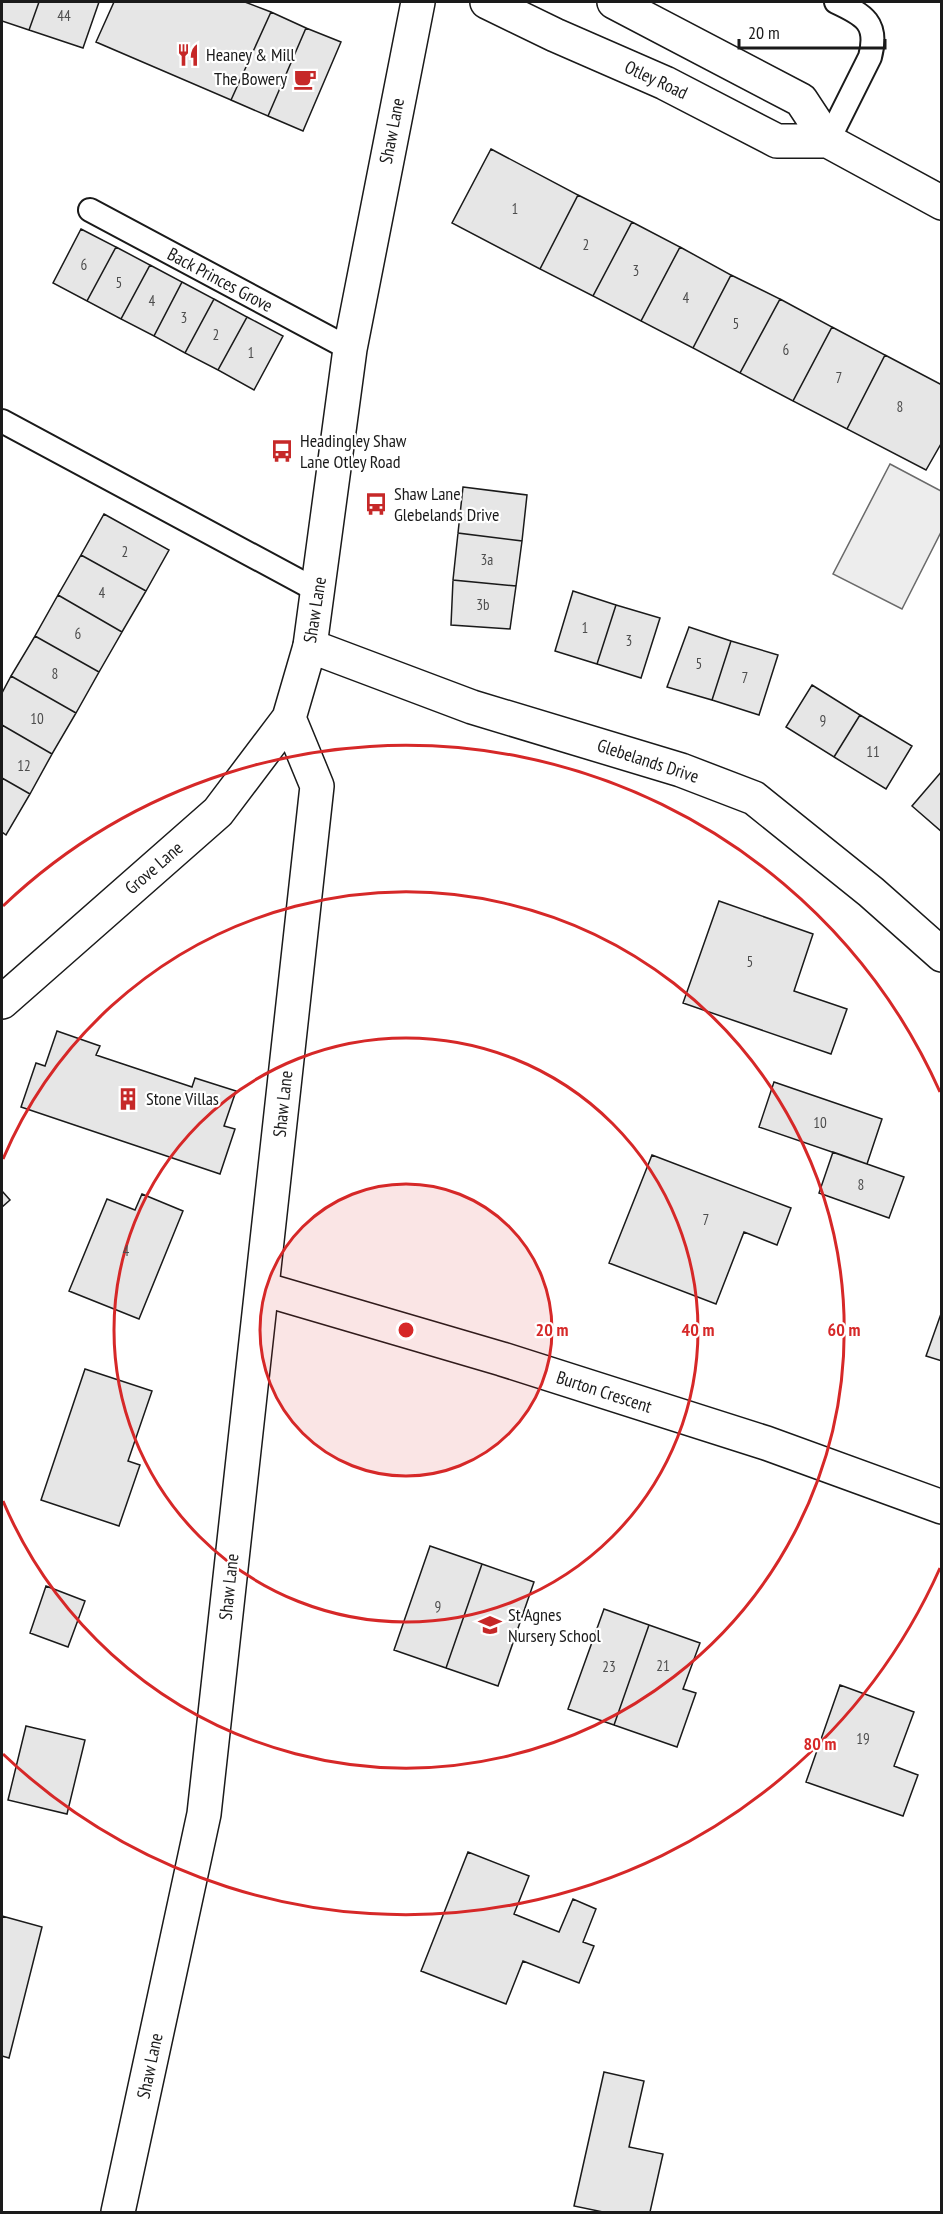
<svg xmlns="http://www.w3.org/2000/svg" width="943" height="2214" font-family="'PT Sans Narrow',sans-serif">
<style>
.built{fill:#ededed;stroke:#6a6a6a;stroke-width:1.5}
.building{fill:#e6e6e6;stroke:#1a1a1a;stroke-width:1.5}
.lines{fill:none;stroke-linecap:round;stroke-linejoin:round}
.service-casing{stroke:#1a1a1a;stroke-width:26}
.minor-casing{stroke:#1a1a1a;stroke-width:36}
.secondary-casing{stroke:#1a1a1a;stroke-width:36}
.trunk-casing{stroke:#1a1a1a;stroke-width:36}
.service{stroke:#fff;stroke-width:22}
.minor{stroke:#fff;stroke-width:33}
.secondary{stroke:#fff;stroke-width:33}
.trunk{stroke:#fff;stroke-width:33}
.ring{fill:none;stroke:#d62828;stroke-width:3}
.labels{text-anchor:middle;stroke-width:4.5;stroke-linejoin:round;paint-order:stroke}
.number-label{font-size:15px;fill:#4d4d4d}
.poi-label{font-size:18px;fill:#1a1a1a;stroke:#fff;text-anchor:start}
.street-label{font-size:18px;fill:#1a1a1a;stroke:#fff}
.centre{fill:#d62828;stroke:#fff;stroke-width:3}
.ring-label{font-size:18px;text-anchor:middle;font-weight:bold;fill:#d62828;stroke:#fff;stroke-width:4.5;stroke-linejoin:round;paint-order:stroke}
</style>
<rect width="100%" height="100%" fill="#fff"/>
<path class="built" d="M 890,464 L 941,491 L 941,532 L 902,609 L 833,574 Z"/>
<path class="building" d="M 2,2 L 39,2 L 29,30 L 2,21 Z
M 39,2 L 99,2 L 83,48 L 29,30 Z
M 114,2 L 245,2 L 271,12 L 231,100 L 96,42 Z
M 271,12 L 306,28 L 268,116 L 231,100 Z
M 306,28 L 341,42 L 303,131 L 268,116 Z
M 491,149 L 578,195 L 540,269 L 452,223 Z
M 578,195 L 632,222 L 593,296 L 540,269 Z
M 632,222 L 680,247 L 641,321 L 593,296 Z
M 81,229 L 116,247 L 87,301 L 53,283 Z
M 116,247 L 150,265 L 121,319 L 87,301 Z
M 680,247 L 731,275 L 693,348 L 641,321 Z
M 150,265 L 182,282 L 154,336 L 121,319 Z
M 731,275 L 780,299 L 740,373 L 693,348 Z
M 182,282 L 214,299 L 185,353 L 154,336 Z
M 214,299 L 247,317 L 218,370 L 185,353 Z
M 780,299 L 832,327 L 793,401 L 740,373 Z
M 247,317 L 283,336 L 254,390 L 218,370 Z
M 832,327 L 885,355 L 847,429 L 793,401 Z
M 885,355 L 942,385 L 942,442 L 926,470 L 847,429 Z
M 463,487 L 527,495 L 522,541 L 458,533 Z
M 104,514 L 169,550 L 146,591 L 81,555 Z
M 458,533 L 522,541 L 516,586 L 453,580 Z
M 81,555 L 146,591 L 122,632 L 58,595 Z
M 453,580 L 516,586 L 510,629 L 451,625 Z
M 573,591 L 616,605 L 597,664 L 555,651 Z
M 58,595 L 122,632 L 99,672 L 35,636 Z
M 616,605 L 660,618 L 641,678 L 597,664 Z
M 689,627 L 731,641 L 712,700 L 667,687 Z
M 35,636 L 99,672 L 76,713 L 11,676 Z
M 731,641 L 778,655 L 759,715 L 712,700 Z
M 11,676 L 76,713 L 52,754 L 2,725 L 2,693 Z
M 812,685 L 860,715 L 834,757 L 786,727 Z
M 860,715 L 912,746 L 886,789 L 834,757 Z
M 2,725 L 52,754 L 30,794 L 2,778 Z
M 942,771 L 942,832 L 912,806 Z
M 2,778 L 30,794 L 6,835 L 2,832 Z
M 719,901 L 813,934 L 794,991 L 847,1009 L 831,1054 L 683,1003 Z
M 57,1031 L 100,1046 L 96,1055 L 192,1087 L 195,1078 L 236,1091 L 224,1126 L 235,1129 L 220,1174 L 21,1107 L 36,1063 L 45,1066 Z
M 774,1082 L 882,1119 L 867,1164 L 759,1127 Z
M 833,1152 L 904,1177 L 889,1218 L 819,1193 Z
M 652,1155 L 791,1208 L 777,1245 L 744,1232 L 716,1304 L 609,1263 Z
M 2,1191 L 10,1200 L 2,1207 Z
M 142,1194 L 183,1211 L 139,1319 L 69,1291 L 107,1199 L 135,1210 Z
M 942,1311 L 942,1361 L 926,1356 Z
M 85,1369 L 152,1391 L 128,1461 L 140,1465 L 119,1526 L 41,1500 Z
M 430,1546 L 482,1564 L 446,1668 L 394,1650 Z
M 482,1564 L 534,1582 L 498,1686 L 446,1668 Z
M 46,1586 L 85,1601 L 68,1647 L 30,1633 Z
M 604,1609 L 649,1625 L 614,1725 L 568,1709 Z
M 649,1625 L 700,1643 L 683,1689 L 696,1693 L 677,1747 L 614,1725 Z
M 840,1685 L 914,1712 L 894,1766 L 918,1775 L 903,1816 L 806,1782 Z
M 26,1726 L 85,1740 L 67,1814 L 8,1800 Z
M 468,1852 L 529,1876 L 514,1914 L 559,1932 L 573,1899 L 596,1909 L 583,1942 L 594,1946 L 579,1983 L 523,1961 L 506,2004 L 421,1971 Z
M 2,1916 L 42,1927 L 9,2058 L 2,2056 Z
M 604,2072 L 644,2081 L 629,2147 L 663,2154 L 650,2212 L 603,2212 L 574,2206 Z"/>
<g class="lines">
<g class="service-casing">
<path id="service" d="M 828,141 L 870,57 C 879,23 864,15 836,2
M 90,210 L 350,349
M 2,421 L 318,591"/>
</g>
<g class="minor-casing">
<path id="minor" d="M 310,646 L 472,707 L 681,770 L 754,798 L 871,892 L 942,955
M 263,1289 L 502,1359 L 766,1443 L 942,1507"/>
</g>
<g class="secondary-casing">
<path id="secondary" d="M 2,1002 L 218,812 L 289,718
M 118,2212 L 204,1814 L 317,786 L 289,718 L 310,646 L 350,349 L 418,2"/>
</g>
<g class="trunk-casing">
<path id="trunk" d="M 487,2 L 555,35 L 665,83 L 777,141 L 828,141 L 942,203
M 614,2 L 801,100 L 828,141"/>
</g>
<use href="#service" class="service"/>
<use href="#minor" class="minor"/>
<use href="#secondary" class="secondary"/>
<use href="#trunk" class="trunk"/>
</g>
<circle cx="406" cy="1330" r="146" fill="#d62828" fill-opacity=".12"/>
<g class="ring">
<circle cx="406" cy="1330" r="146"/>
<circle cx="406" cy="1330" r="292"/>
<path d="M3 1159A438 438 0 1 1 3 1501"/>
<path d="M940 1568A585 585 0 0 1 3 1754M3 906A585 585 0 0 1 940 1092"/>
</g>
<defs>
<g id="restaurant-bare" transform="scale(1.8)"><path d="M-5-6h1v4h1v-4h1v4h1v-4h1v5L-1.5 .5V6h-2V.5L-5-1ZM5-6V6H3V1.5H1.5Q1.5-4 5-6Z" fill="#c62828" stroke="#fff" stroke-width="2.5" paint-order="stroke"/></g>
<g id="cafe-bare" transform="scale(1.8)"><path d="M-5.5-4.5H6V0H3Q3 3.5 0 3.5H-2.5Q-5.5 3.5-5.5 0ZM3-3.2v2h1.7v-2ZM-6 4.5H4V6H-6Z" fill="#c62828" stroke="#fff" stroke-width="2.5" paint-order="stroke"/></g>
<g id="bus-bare" transform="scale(1.8)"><path d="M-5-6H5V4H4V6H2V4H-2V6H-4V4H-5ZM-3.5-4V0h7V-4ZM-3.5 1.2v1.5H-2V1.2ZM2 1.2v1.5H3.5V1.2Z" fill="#c62828" stroke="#fff" stroke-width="2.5" paint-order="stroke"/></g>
<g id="building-bare" transform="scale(1.8)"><path d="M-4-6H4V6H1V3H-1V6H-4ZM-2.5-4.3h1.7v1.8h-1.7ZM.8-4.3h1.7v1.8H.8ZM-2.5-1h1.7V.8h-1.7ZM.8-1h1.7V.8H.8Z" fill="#c62828" stroke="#fff" stroke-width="2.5" paint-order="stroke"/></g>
<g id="school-bare" transform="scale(1.8)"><path d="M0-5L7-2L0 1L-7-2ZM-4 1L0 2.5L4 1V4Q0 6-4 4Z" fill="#c62828" stroke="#fff" stroke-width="2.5" paint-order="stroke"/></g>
</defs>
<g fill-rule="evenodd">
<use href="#restaurant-bare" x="188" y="55"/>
<use href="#cafe-bare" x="305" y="79"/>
<use href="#bus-bare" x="282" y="451"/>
<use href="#bus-bare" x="376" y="504"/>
<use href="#building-bare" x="128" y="1099"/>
<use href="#school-bare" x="490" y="1625"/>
</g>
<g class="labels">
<g class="number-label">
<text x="64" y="21">44</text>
<text x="515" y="214">1</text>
<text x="586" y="250">2</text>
<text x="84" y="270">6</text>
<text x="636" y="276">3</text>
<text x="119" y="288">5</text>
<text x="686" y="303">4</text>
<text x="152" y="306">4</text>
<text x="184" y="323">3</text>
<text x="736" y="329">5</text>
<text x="216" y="340">2</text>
<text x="786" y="355">6</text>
<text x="251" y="358">1</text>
<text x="839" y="383">7</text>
<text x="900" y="412">8</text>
<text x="125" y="557">2</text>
<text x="487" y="565">3a</text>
<text x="102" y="598">4</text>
<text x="483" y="610">3b</text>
<text x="585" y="633">1</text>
<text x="78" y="639">6</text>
<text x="629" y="646">3</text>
<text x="699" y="669">5</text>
<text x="55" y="679">8</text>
<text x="745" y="683">7</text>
<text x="37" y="724">10</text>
<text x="823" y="726">9</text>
<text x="873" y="757">11</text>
<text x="24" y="771">12</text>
<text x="750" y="967">5</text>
<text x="820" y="1128">10</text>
<text x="861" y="1190">8</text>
<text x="706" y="1225">7</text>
<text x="126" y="1256">4</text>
<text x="438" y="1612">9</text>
<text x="663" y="1671">21</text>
<text x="609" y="1672">23</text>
<text x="863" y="1744">19</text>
</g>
<g class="poi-label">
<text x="206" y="61">Heaney &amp; Mill</text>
<text x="287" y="85" text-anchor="end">The Bowery</text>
<text x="300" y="447">Headingley Shaw<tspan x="300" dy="21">Lane Otley Road</tspan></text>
<text x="394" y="500">Shaw Lane<tspan x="394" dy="21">Glebelands Drive</tspan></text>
<text x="146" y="1105">Stone Villas</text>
<text x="508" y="1621">St Agnes<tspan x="508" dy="21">Nursery School</tspan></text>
</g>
<g class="street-label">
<text transform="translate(656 80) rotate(25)" y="6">Otley Road</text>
<text transform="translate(392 131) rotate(-79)" y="6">Shaw Lane</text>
<text transform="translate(220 280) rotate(28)" y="6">Back Princes Grove</text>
<text transform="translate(315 610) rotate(-81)" y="6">Shaw Lane</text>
<text transform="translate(648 761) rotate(18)" y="6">Glebelands Drive</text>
<text transform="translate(154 868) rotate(-41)" y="6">Grove Lane</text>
<text transform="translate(283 1104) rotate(-84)" y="6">Shaw Lane</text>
<text transform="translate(604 1392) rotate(18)" y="6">Burton Crescent</text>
<text transform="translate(229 1587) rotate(-84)" y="6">Shaw Lane</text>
<text transform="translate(150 2066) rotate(-78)" y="6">Shaw Lane</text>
</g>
</g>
<circle cx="406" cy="1330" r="9" class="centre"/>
<g class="ring-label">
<text x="552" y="1336">20 m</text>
<text x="698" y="1336">40 m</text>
<text x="844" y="1336">60 m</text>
<text x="820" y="1750">80 m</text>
</g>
<rect width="943" height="2214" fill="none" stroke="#1a1a1a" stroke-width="6"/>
<path d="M739 39v9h146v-9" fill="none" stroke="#1a1a1a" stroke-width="3"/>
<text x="748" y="39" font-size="18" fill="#1a1a1a" stroke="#ffffff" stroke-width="4.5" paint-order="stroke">20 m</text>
</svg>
